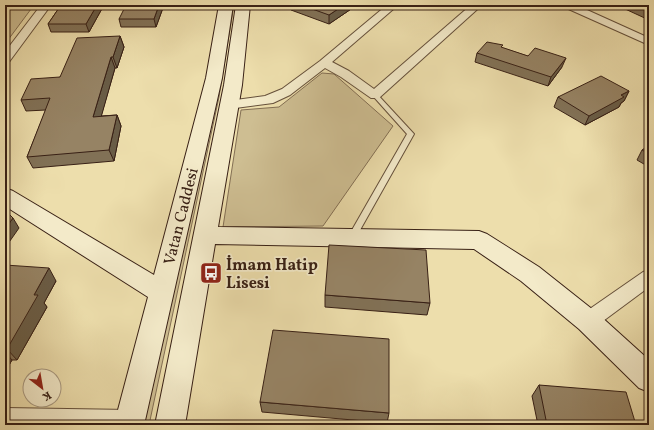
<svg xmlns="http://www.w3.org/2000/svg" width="654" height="430" font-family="Vollkorn,serif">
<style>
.green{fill:#cebe92;stroke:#836f54}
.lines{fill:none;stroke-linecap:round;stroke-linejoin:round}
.lane-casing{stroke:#65503b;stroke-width:2}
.street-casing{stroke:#65503b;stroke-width:2}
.secondary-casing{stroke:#382015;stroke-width:2}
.lane{fill:#f3eac9;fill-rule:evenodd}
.street{fill:#f3eac9;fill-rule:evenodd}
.secondary{fill:#f3eac9;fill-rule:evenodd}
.wall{fill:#817156;stroke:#382015}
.shaded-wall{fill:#695c46;stroke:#382015}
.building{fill:#968364;stroke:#382015}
.labels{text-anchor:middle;stroke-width:3.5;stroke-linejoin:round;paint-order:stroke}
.street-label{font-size:16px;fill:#382015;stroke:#f3eac9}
.poi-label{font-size:16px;font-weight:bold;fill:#382015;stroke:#f3eac9;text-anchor:start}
</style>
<rect width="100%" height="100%" fill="#eddeac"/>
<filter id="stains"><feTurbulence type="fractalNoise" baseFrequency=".005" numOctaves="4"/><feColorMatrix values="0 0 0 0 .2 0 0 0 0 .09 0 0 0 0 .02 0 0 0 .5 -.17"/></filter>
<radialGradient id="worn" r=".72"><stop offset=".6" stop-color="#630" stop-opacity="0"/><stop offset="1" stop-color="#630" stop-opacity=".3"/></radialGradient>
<path class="green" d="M 20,5 L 34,5 L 5,44 L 5,10 Z
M 232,5 L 234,5 L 219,97 L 149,425 L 142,425 Z
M 322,73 L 334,74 L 393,126 L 323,226 L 223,227 L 241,110 L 279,107 Z"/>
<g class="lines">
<g class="lane-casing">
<path id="lane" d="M 375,93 L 377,94 L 414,134 L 355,239 L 349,239 L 348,237 L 407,134 L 373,96 L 373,94 Z"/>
</g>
<g class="street-casing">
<path id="street" d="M 41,5 L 51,5 L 9,62 L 5,64 L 5,52 Z
M 387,5 L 398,5 L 332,62 L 349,71 L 374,89 L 471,5 L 482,5 L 379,98 L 371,98 L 341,77 L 325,68 L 290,95 L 273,103 L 228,109 L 223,108 L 222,105 L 223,102 L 228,101 L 265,96 L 282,89 L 320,61 Z
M 563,5 L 576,5 L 649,38 L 649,45 L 564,7 Z
M 649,270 L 649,287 L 595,327 L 588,329 L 581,327 L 579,321 L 581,315 L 643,272 Z
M 5,408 L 130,410 L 138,413 L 141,421 L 139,425 L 5,425 Z"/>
</g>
<g class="secondary-casing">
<path id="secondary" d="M 219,5 L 233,5 L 222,78 L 144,425 L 114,425 L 148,297 L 5,206 L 5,188 L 13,191 L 154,275 L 206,78 Z
M 236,5 L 250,5 L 242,85 L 218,227 L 479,231 L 487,234 L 539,267 L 597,313 L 649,360 L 649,392 L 639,388 L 579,329 L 521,281 L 474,249 L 215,244 L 185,425 L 155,425 L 224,85 Z"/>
</g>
<use href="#lane" class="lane"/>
<use href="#street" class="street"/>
<use href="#secondary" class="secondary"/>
</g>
<path class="wall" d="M 61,5 L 104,5 L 89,32 L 51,32 L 48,24 Z
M 164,5 L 156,27 L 121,27 L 119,19 Z
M 291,5 L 357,5 L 329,24 L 291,10 Z
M 624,5 L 649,5 L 649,20 L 623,8 Z
M 120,36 L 124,47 L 117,68 L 115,68 L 101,116 L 117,115 L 121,126 L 114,161 L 33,168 L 27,157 L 46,110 L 26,111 L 21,100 L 60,77 Z
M 502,48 L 562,67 L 548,86 L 475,62 L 477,53 Z
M 629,91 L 624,101 L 621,103 L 619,107 L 585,125 L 554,107 L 558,97 Z
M 649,146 L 649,167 L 637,160 L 642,150 Z
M 5,265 L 56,281 L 44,303 L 47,307 L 17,360 L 12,360 L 5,372 Z
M 325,295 L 430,303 L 427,315 L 325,307 Z
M 539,385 L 636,425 L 538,425 L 532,396 Z
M 260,402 L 389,413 L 387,423 L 262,412 Z"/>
<path class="shaded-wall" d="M 97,5 L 104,5 L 89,32 L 86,24 Z
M 159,5 L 164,5 L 156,27 L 154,19 Z
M 344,5 L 357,5 L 329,24 L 329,15 Z
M 120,36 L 124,47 L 117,68 L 113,57 Z
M 111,57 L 115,68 L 98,128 L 93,117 Z
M 566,58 L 562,67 L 548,86 L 551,77 Z
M 629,91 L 624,101 L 621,103 L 619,107 L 585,125 L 589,116 L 621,95 Z
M 117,115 L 121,126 L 114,161 L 109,150 Z
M 13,218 L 19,228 L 5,248 L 5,229 Z
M 49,268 L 56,281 L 44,303 L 47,307 L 17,360 L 7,349 L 34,295 Z
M 5,352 L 12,360 L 5,372 Z"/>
<path class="building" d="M 61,5 L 97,5 L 86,24 L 48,24 Z
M 126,5 L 159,5 L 154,19 L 119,19 Z
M 301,5 L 344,5 L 329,15 Z
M 640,5 L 649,5 L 649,9 Z
M 120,36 L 113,57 L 111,57 L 93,117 L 117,115 L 109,150 L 27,157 L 50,98 L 21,100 L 31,79 L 60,77 L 77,38 Z
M 487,42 L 503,45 L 501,47 L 528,56 L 535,48 L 566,58 L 551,77 L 477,53 Z
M 601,76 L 629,91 L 621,95 L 624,97 L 589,116 L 558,97 Z
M 649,146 L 649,154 L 642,150 Z
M 5,212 L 7,212 L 13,218 L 5,229 Z
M 329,245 L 426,250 L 430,303 L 325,295 Z
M 5,265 L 49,268 L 34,295 L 38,295 L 7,349 L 5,349 Z
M 273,330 L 389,339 L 389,413 L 260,402 Z
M 539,385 L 626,392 L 636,425 L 547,425 Z"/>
<defs>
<g id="bus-square" transform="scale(1.15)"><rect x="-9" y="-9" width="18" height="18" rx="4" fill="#8f2418" stroke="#f3eac9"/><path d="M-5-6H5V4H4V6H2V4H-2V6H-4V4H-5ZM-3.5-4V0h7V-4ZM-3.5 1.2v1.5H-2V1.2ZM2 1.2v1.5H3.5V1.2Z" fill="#fff"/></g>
</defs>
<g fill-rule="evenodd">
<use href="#bus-square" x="211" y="273"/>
</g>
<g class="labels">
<g class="street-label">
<text transform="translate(180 216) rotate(-76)" y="6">Vatan Caddesi</text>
</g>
<g class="poi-label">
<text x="226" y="270">İmam Hatip<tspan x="226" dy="18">Lisesi</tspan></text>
</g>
</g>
<rect width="654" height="430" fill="none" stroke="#eddeac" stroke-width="20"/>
<rect x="6" y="6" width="642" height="418" fill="none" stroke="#382015" stroke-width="2"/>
<rect x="10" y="10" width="634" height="410" fill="none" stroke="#382015"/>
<g transform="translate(42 388) rotate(149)"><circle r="19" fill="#f3eac9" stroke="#a89981"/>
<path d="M0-3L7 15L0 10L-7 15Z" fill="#8f2418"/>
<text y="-6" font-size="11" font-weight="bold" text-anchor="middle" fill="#382015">K</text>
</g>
<rect width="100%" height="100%" filter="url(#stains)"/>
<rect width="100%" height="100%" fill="url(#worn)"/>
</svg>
